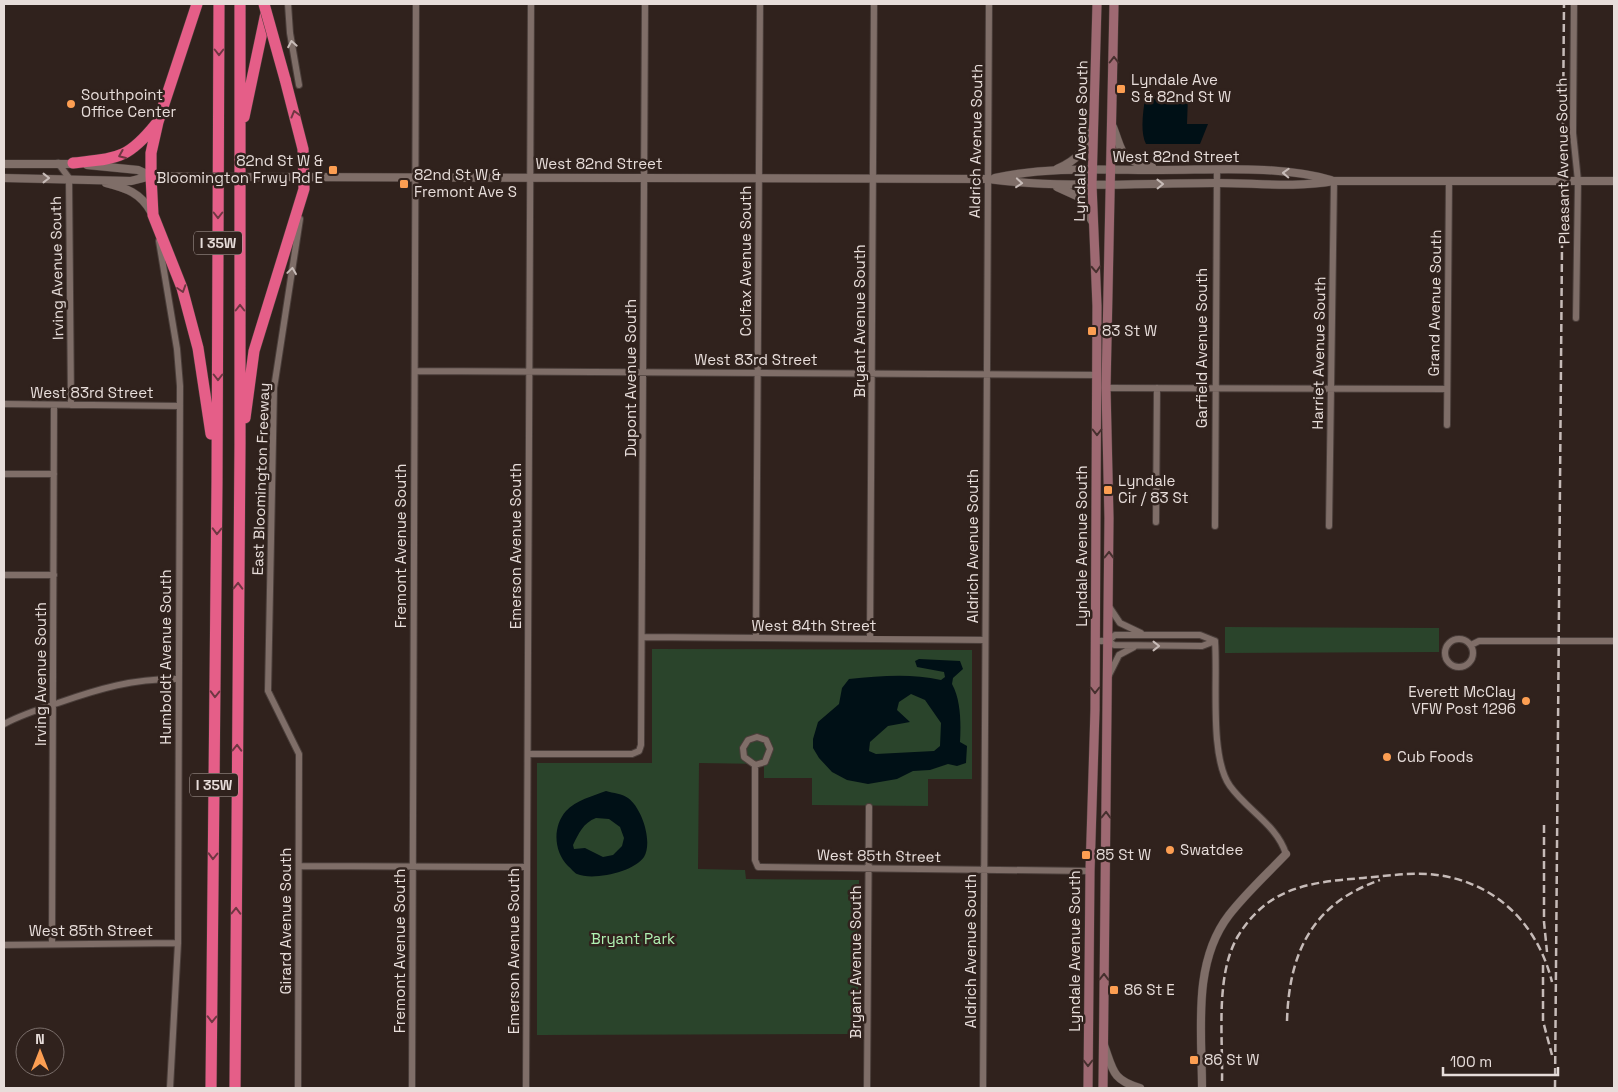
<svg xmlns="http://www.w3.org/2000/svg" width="1618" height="1092" font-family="'Space Grotesk',sans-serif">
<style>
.green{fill:#2a442b}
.water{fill:#001016;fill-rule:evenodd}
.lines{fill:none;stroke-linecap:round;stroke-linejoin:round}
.minor-casing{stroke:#4a3e3a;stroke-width:8}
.tertiary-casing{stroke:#4a3e3a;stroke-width:9}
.secondary-casing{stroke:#4a3e3a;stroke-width:10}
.motorway-casing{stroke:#4a3e3a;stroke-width:12}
.minor{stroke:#7f6e68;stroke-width:6}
.tertiary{stroke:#7f6e68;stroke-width:8}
.secondary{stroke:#9e6972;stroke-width:9}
.motorway{stroke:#e55e88;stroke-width:11}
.rail{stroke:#c6bbb8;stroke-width:2.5;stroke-dasharray:8 4;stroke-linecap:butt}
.tertiary-bridge-casing{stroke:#4a3e3a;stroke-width:9;stroke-linecap:butt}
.motorway-bridge-casing{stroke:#4a3e3a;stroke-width:12;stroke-linecap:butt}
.tertiary-bridge{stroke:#7f6e68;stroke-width:8}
.motorway-bridge{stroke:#e55e88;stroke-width:11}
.oneway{stroke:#c8bcb8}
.oneway2{stroke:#6f3742}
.oneway3{stroke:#46302e}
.poi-dot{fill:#fc9e52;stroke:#30221d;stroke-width:2}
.labels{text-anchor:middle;stroke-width:5;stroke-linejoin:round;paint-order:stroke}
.shield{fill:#30221d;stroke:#b0a5a1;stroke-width:1}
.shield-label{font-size:14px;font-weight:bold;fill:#e7ddda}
.poi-label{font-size:15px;fill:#e7ddda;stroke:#30221d;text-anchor:start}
.street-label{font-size:15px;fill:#e7ddda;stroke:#30221d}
.park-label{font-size:15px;fill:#b0f1b2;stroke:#30221d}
</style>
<rect width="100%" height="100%" fill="#30221d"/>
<path class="green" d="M 1225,627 L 1439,628 L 1439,652 L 1225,653 Z
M 652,649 L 972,650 L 972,779 L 928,779 L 928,806 L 812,805 L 812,778 L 764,778 L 764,764 L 699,763 L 698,869 L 745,870 L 746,879 L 859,880 L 858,1034 L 537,1035 L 537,763 L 652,763 Z"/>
<path class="water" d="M 1151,96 L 1188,96 L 1187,124 L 1208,124 L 1200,144 L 1146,144 C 1140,133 1143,112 1145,99 Z
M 919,659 L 960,661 L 963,669 L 953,678 L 952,684 C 961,700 961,724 960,742 L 967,746 L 966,763 L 957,766 L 948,764 L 930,770 L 913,771 L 897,779 L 868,784 L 847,780 L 832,772 L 819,758 L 813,748 L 813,739 L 818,722 L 839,704 L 842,688 L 849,679 C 880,676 910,673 941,680 L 945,677 L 944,672 L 917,667 L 915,661 ZM 911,694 L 925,700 L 941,723 L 940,746 L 934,751 L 876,754 L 869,751 L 870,742 L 888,726 L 910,722 L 897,710 L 899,702 Z
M 606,791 C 613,793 623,794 628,798 C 642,808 653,842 644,857 C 634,872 593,881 577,874 C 574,873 571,868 568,866 C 554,852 552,827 566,811 C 576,800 593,796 606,791 ZM 596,818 L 609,819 L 620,827 L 624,838 L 622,846 L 613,855 L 603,857 L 585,848 L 574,849 L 573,845 C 579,833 583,823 596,818 Z"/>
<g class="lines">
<g class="minor-casing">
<path id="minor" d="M 288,4 L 290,33 L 299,85
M 1574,4 L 1573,133 L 1578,181 L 1576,318
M 58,163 L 69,178 L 71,405
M 159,241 L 177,349 L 180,386 L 178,943 L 170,1088
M 415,371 L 1097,375
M 1106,388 L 1447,389
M 4,404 L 180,406
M 1447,425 L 1449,181
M 4,474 L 54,474
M 1156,522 L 1157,388
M 1215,526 L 1217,169
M 1329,526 L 1334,181
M 4,575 L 54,575
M 1110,608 L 1120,623 L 1141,633
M 642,637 L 985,640
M 756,638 L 760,4
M1445 653a14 14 0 1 1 28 0a14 14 0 1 1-28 0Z
M 870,639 L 874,4
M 1095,641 L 1108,641 L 1114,645 L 1202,646 L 1215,641
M 1108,641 L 1115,635 L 1200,635 L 1215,641
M 1215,641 C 1218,678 1209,757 1230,786 C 1247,810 1277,825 1286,854
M 1471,645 L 1479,641 L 1614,641
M 1109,675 L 1119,655 L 1134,647
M 4,724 C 21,715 39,709 58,703 C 98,689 135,678 178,679
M 528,754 L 632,754 L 639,751 L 641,745 L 645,4
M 755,765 L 744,757 L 743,748 L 748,740 L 757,737 L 766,740 L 770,749 L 765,762 L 755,765 L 755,860 L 758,867 L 1090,871
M 299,866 L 527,867
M 52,944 L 54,405
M 4,945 L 178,943
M 298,1088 L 299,754 L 268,691 L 274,388 L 300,219
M 412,1088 L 416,4
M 526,1088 L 531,4
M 867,1088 L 869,807
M 983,1088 L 989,4"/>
</g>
<g class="tertiary-casing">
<path id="tertiary" d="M 1113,127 C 1124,155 1119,159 1152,167
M 4,164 L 76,164
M 87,165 L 138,170 L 151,176
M 1057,169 C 1081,158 1083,151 1093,127
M 273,177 L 988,179 C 1064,189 1140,183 1216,183 C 1256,183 1295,188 1334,181 L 1614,181
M 4,178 L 131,181 L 151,176 L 198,177
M 995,178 C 1049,166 1106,170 1161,170 C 1217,170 1277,165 1331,180
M 106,183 C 126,188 141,193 151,212
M 1057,187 L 1079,197 L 1092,221
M 1104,1045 C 1113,1070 1112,1080 1140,1088
M 1202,1088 C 1202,1031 1192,963 1229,915 C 1246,893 1267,874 1286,854"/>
</g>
<g class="secondary-casing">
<path id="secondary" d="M 1088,1088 L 1090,871 L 1095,710 L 1097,306 L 1092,185 L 1097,4
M 1103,1088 L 1109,518 L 1106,388 L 1114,4"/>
</g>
<g class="motorway-casing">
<path id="motorway" d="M 197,4 L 158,122 L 151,153 L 151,176 L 153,215 L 182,288 L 198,348 L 211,434
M 244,117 L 266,13
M 73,163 C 117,158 127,160 156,124
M 245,418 L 254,351 L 304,189 L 303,149 L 285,79
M 211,1088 L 217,482 L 219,4
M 235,1088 L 240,444 L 240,4"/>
</g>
<use href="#minor" class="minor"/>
<use href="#tertiary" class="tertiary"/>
<use href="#secondary" class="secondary"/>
<use href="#motorway" class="motorway"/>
<path class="rail" d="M 1544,825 L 1544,922 L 1547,952
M 1543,965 L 1543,1021 L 1552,1055
M 1287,1021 C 1289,954 1311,904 1380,880
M 1222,1081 C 1223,1037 1215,975 1238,936 C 1268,887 1310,882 1363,878 C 1384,876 1406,873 1427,874 C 1491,878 1537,921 1552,982
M 1555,1088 L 1564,4"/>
<g class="tertiary-bridge-casing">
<path id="tertiary-bridge" d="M 198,177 L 273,177"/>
</g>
<g class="motorway-bridge-casing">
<path id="motorway-bridge" d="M 264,4 L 285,79"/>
</g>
<use href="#tertiary-bridge" class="tertiary-bridge"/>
<use href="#motorway-bridge" class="motorway-bridge"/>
</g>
<defs><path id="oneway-chevron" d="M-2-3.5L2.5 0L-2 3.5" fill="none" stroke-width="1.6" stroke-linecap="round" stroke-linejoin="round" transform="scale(1.25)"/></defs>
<g class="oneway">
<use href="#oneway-chevron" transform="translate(292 44) rotate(-100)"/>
<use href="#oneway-chevron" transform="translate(1286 173) rotate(-178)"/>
<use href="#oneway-chevron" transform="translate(46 178)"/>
<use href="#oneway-chevron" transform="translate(1019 183) rotate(5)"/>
<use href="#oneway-chevron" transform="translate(1160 184) rotate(-1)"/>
<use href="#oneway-chevron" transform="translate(292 271) rotate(-82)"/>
<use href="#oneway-chevron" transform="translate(1156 646)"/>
</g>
<g class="oneway2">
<use href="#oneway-chevron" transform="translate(219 52) rotate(90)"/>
<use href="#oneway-chevron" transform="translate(295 114) rotate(-105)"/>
<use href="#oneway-chevron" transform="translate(122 155) rotate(157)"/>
<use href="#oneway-chevron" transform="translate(218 215) rotate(90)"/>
<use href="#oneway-chevron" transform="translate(182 289) rotate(72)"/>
<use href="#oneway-chevron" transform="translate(240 308) rotate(-90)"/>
<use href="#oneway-chevron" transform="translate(218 377) rotate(90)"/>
<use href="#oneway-chevron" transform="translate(217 531) rotate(91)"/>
<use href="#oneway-chevron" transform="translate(238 586) rotate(-89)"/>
<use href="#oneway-chevron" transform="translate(215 694) rotate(91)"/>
<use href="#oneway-chevron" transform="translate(237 748) rotate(-89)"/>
<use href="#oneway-chevron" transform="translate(213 856) rotate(91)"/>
<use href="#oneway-chevron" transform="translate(236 911) rotate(-89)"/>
<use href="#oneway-chevron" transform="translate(212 1019) rotate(91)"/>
</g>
<g class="oneway3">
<use href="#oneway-chevron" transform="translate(1114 60) rotate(-90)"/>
<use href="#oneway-chevron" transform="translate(1096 269) rotate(87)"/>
<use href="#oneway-chevron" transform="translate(1097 432) rotate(90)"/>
<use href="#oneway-chevron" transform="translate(1109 555) rotate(-89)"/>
<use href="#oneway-chevron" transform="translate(1095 690) rotate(90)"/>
<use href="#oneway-chevron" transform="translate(1106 815) rotate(-89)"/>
<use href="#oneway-chevron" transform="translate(1104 977) rotate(-89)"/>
<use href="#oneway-chevron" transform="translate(1088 1063) rotate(90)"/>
</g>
<g class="poi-dot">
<rect x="1116" y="84" width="10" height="10" rx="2.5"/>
<circle cx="71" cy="104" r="5"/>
<rect x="328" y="165" width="10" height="10" rx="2.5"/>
<rect x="399" y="179" width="10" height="10" rx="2.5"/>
<rect x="1087" y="326" width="10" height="10" rx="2.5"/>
<rect x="1103" y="485" width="10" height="10" rx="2.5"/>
<circle cx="1526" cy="701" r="5"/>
<circle cx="1387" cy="757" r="5"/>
<circle cx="1170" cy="850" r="5"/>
<rect x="1081" y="850" width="10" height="10" rx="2.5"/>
<rect x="1109" y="985" width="10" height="10" rx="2.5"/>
<rect x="1189" y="1055" width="10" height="10" rx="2.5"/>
</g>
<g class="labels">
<g class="shield">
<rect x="194" y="231.5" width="48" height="23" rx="4"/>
<rect x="190" y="773.5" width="48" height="23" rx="4"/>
</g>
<g class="shield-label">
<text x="218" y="248">I 35W</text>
<text x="214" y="790">I 35W</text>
</g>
<g class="poi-label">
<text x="1131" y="85">Lyndale Ave<tspan x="1131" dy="17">S &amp; 82nd St W</tspan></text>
<text x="81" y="100">Southpoint<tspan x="81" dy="17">Office Center</tspan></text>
<text x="323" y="166" text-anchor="end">82nd St W &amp;<tspan x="323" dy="17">Bloomington Frwy Rd E</tspan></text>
<text x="414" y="180">82nd St W &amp;<tspan x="414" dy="17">Fremont Ave S</tspan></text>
<text x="1102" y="336">83 St W</text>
<text x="1118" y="486">Lyndale<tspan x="1118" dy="17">Cir / 83 St</tspan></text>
<text x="1516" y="697" text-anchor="end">Everett McClay<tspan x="1516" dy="17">VFW Post 1296</tspan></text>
<text x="1397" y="762">Cub Foods</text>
<text x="1180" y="855">Swatdee</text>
<text x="1096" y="860">85 St W</text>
<text x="1124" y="995">86 St E</text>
<text x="1204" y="1065">86 St W</text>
</g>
<g class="street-label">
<text transform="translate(976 141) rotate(-89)" y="5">Aldrich Avenue South</text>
<text transform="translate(1081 141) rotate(-89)" y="5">Lyndale Avenue South</text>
<text x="1176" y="162">West 82nd Street</text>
<text transform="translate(1563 161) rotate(-91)" y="5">Pleasant Avenue South</text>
<text x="599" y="169">West 82nd Street</text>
<text transform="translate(746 261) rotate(-90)" y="5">Colfax Avenue South</text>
<text transform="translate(57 268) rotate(-91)" y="5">Irving Avenue South</text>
<text transform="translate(1435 303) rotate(-89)" y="5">Grand Avenue South</text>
<text transform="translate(860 321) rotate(-90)" y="5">Bryant Avenue South</text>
<text transform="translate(1202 348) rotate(-90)" y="5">Garfield Avenue South</text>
<text transform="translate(1319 353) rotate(-89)" y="5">Harriet Avenue South</text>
<text x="756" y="365">West 83rd Street</text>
<text transform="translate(631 378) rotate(-90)" y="5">Dupont Avenue South</text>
<text x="92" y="398">West 83rd Street</text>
<text transform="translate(261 479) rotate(-88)" y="5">East Bloomington Freeway</text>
<text transform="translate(401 546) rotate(-90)" y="5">Fremont Avenue South</text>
<text transform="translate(516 546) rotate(-90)" y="5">Emerson Avenue South</text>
<text transform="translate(973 546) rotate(-90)" y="5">Aldrich Avenue South</text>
<text transform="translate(1082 546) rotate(-90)" y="5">Lyndale Avenue South</text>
<text x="814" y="631">West 84th Street</text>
<text transform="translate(166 657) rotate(-90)" y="5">Humboldt Avenue South</text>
<text transform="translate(41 674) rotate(-90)" y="5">Irving Avenue South</text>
<text transform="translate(879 856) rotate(1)" y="5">West 85th Street</text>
<text transform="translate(286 921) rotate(-90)" y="5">Girard Avenue South</text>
<text x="91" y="936">West 85th Street</text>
<text transform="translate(400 951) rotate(-90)" y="5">Fremont Avenue South</text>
<text transform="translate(514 951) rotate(-90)" y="5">Emerson Avenue South</text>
<text transform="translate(971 951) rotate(-90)" y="5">Aldrich Avenue South</text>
<text transform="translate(1075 951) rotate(-90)" y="5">Lyndale Avenue South</text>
<text transform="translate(856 962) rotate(-90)" y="5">Bryant Avenue South</text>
</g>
<g class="park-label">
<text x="633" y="944">Bryant Park</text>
</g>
</g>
<rect width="1618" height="1092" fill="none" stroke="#e7ddda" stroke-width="10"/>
<g transform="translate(40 1052)"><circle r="24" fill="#30221d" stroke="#796d69"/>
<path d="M0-4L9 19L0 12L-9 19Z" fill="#fc9e52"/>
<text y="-8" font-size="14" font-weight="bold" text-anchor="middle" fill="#e7ddda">N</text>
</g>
<path d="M1443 1067v8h115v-8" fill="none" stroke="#e7ddda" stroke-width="2.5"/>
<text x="1450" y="1067" font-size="15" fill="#e7ddda" stroke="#30221d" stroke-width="4" paint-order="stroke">100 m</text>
</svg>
